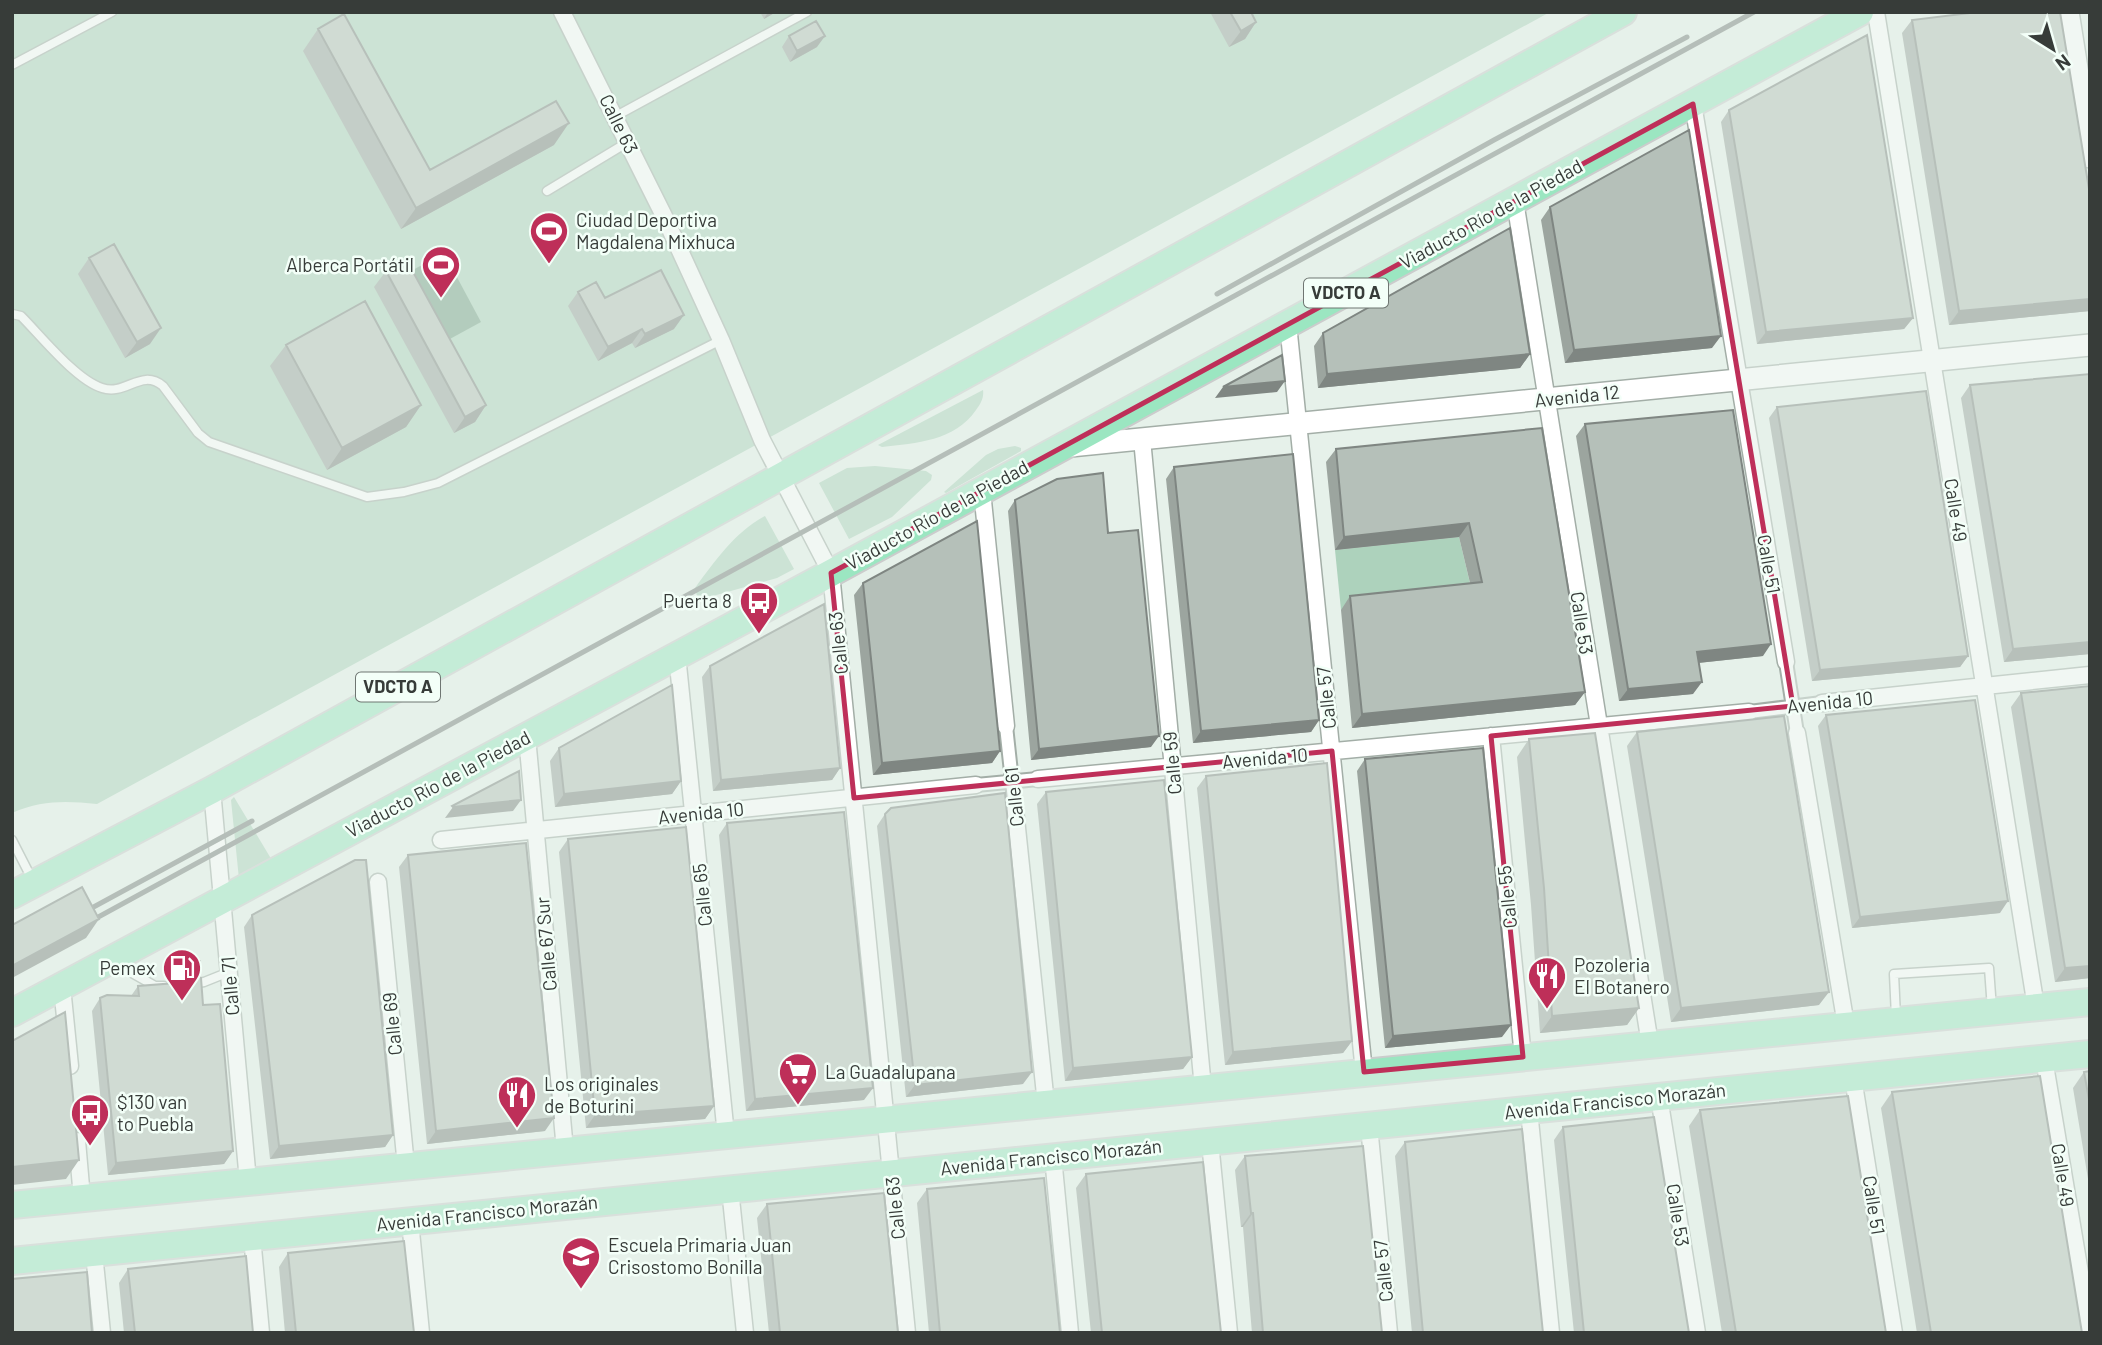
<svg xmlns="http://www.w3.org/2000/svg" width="2102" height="1345" font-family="Barlow,sans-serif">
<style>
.green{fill:#add2bc}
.water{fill:#77a188}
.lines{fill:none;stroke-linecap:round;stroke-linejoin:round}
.service-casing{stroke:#a3aea7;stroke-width:11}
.pedestrian-casing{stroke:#a3aea7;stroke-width:16}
.minor-casing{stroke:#a3aea7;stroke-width:19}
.tertiary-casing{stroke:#a3aea7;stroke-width:24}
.secondary-casing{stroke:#a3aea7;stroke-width:26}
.primary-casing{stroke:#cbcccc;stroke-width:30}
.service{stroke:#fff;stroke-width:8}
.pedestrian{stroke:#fff;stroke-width:12}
.minor{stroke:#fff;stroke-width:16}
.tertiary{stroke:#fff;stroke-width:21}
.secondary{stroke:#fff;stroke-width:23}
.primary{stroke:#9be6c1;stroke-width:26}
.rail{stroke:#7b827e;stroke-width:5}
.wall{fill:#9ca59f}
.shaded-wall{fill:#7f8682}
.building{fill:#b5c0b9;stroke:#7f8682;stroke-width:2}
.marked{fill:none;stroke:#be2f59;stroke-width:5;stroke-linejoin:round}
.labels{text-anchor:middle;stroke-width:5;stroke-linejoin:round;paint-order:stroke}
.shield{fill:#f3fff8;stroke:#6f7672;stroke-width:2}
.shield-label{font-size:18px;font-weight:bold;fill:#373c39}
.street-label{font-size:19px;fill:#373c39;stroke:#f3fff8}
.poi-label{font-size:19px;fill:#373c39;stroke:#f3fff8;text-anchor:start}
</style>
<rect width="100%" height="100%" fill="#e6f1ea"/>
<path class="green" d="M 12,12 L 1550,12 L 97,804 C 66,801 42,800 12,813 Z
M 983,390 C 984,398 981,403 976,410 C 955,441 916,443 882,447 L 878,445 Z
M 1015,446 L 1021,448 L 1021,451 L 946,493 L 944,492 L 986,455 L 998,449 Z
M 875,466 L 926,471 L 932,475 L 931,480 L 892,517 L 849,539 L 819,483 L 847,468 Z
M 765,516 L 794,569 L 777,578 L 702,599 L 697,596 L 695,588 C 716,560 734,533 765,516 Z
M 1459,537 L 1473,596 L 1341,610 L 1335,550 Z
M 234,797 L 273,862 L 239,879 L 231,800 Z"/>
<path class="water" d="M 444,253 L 481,322 L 437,346 L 400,277 Z"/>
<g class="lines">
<g class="service-casing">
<path id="service" d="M 12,65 L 112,12
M 616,116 L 807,12
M 547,191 L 628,142
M 12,314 L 21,316 C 41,336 76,380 102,388 C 126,396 141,368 163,386 L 198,433 L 209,442 L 367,497 L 404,492 L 438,483 L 721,340
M 12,840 L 33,881
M 116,964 L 155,986 L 164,986
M 192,984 L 204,982 L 229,972
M 1896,1017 L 1894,974 L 1989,968 L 1992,1009"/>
</g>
<g class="pedestrian-casing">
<path id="pedestrian" d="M 1786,662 L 1797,733
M 1749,712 L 1822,703
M 1006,726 L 1015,809
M 976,785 L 1038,779"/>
</g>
<g class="minor-casing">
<path id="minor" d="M 562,12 L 664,216 L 721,340 L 762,440 L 831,573 L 907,1333
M 1876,12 L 2036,1007
M 1693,104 L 1786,662
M 1515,201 L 1650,1044
M 1288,324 L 1364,1072
M 1142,439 L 1203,1088
M 982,491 L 1006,726
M 677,655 L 726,1135
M 1822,703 L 2090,675
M 1797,733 L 1846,1025
M 1491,736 L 1523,1057
M 527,737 L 565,1150
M 1038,779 L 1749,712
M 212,790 L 248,1181
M 1015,809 L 1046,1104
M 441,840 L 976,785
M 378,882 L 406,1166
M 62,987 L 70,1066
M 2044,1059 L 2090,1332
M 1853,1078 L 1894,1333
M 1659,1097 L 1697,1333
M 1529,1110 L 1551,1333
M 1369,1126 L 1389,1333
M 77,1141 L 82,1198
M 1210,1142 L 1229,1333
M 1053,1157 L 1070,1333
M 730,1189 L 745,1333
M 410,1221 L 421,1333
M 252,1237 L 261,1333
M 94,1253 L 102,1333"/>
</g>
<g class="tertiary-casing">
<path id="tertiary" d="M 1070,446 L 2090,345"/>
</g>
<g class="secondary-casing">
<path id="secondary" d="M 2067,12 L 2090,156"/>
</g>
<g class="primary-casing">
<path id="primary" d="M 12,895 L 212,790 L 1623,12
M 12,1013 L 831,573 L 1860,12
M 12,1205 L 2090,1002
M 12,1261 L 2090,1054"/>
</g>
<use href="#service" class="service"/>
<use href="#pedestrian" class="pedestrian"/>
<use href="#minor" class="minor"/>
<use href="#tertiary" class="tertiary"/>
<use href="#secondary" class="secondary"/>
<use href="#primary" class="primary"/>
<path class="rail" d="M 1217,294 L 1494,140 L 1687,37
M 77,916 L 252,821
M 80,927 L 1754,12"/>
</g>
<path class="wall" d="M 760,12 L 776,12 L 764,19 Z
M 1210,12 L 1251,12 L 1256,22 L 1245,39 L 1229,47 Z
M 1912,20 L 2090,195 L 2090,311 L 1949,325 L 1902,33 Z
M 318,29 L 430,170 L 554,145 L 401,229 L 303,51 Z
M 789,36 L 817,47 L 790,62 L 782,47 Z
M 1729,110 L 1913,318 L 1904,329 L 1757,344 L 1721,122 Z
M 1550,207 L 1712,348 L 1565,363 L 1541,220 Z
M 89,258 L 150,344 L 125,358 L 78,274 Z
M 386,271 L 486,405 L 475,422 L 454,433 L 374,287 Z
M 578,292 L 605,298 L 674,329 L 635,348 L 632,343 L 598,361 L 568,306 Z
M 1323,333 L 1530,354 L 1520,368 L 1318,388 L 1314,346 Z
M 286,345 L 421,405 L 406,427 L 327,470 L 270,366 Z
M 1970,385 L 2090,654 L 2004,662 L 1961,398 Z
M 1777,407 L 1968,656 L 1960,667 L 1812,681 L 1769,418 Z
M 1585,424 L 1763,656 L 1698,663 L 1693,694 L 1619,701 L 1576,436 Z
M 1542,428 L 1585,692 L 1575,705 L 1352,728 L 1341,610 L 1350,596 L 1470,583 L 1459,537 L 1335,550 L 1326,462 L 1336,449 Z
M 1174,467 L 1319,720 L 1311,732 L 1193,743 L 1166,479 Z
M 1015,500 L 1108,533 L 1151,747 L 1031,760 L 1008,511 Z
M 863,583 L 1000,751 L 992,763 L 873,775 L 854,595 Z
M 710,666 L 840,768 L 832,780 L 713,791 L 702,677 Z
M 2090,686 L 2090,978 L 2055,982 L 2011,707 L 2021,693 Z
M 1826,715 L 2000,913 L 1852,928 L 1818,726 Z
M 1637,732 L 1819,1005 L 1671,1022 L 1627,746 Z
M 1529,739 L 1639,1008 L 1627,1025 L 1540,1033 L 1531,905 L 1517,757 Z
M 559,748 L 681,781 L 672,794 L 555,807 L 550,761 Z
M 1365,759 L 1502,1037 L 1385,1048 L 1357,771 Z
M 1206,776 L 1352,1041 L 1343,1053 L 1225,1065 L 1197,788 Z
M 1046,792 L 1192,1057 L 1183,1069 L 1065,1081 L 1037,804 Z
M 885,814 L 1023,1084 L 906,1097 L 877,826 Z
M 727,823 L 864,1100 L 746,1111 L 719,835 Z
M 568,839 L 714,1106 L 705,1119 L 586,1128 L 559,852 Z
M 408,855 L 545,1131 L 427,1144 L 399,867 Z
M 252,915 L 393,1135 L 385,1147 L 270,1159 L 244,927 Z
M 174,963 L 195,973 L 203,1005 L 233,1151 L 224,1164 L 108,1175 L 92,1011 L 100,998 L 131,996 L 138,986 L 171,984 L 170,981 L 166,979 L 165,975 Z
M 2090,1071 L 2090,1191 L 2073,1088 L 2084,1072 Z
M 1892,1092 L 2082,1333 L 1917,1333 L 1881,1108 Z
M 1700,1110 L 1886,1333 L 1722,1333 L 1689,1126 Z
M 1563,1127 L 1689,1333 L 1574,1333 L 1554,1140 Z
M 1405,1142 L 1543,1333 L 1412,1333 L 1395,1156 Z
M 1245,1156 L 1382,1333 L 1252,1333 L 1243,1227 L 1241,1227 L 1235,1170 Z
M 1086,1174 L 1221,1333 L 1091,1333 L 1076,1188 Z
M 927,1189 L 1060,1333 L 929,1333 L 917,1203 Z
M 767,1204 L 898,1333 L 769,1333 L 757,1218 Z
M 288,1253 L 414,1333 L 285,1333 L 279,1267 Z
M 128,1269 L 253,1333 L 124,1333 L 119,1283 Z"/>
<path class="shaded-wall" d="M 768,12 L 776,12 L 764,19 Z
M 1256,22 L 1245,39 L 1229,47 L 1241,31 Z
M 825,36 L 817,47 L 790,62 L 797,51 Z
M 569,123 L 554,145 L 401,229 L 416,208 Z
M 2090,299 L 2090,311 L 1949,325 L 1959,311 Z
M 684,315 L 674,329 L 635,348 L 645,334 Z
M 1913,318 L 1904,329 L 1757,344 L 1766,332 Z
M 161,328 L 150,344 L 125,358 L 137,342 Z
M 642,329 L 632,343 L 598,361 L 608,347 Z
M 1721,336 L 1712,348 L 1565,363 L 1574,350 Z
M 1530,354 L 1520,368 L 1318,388 L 1327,374 Z
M 1285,381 L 1277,392 L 1215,398 L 1223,387 Z
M 421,405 L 406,427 L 327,470 L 342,448 Z
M 486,405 L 475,422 L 454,433 L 465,417 Z
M 1469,523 L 1459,537 L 1335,550 L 1344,537 Z
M 2090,642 L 2090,654 L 2004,662 L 2013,649 Z
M 1771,644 L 1763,656 L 1688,664 L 1697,652 Z
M 1968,656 L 1960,667 L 1812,681 L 1820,670 Z
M 1702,682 L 1693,694 L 1619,701 L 1628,689 Z
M 1585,692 L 1575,705 L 1352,728 L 1362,714 Z
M 1319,720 L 1311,732 L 1193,743 L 1201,731 Z
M 1159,736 L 1151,747 L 1031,760 L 1039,749 Z
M 1000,751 L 992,763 L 873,775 L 882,763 Z
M 840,768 L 832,780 L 713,791 L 721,780 Z
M 681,781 L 672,794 L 555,807 L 564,794 Z
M 521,800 L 513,811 L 445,818 L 453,807 Z
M 2008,901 L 2000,913 L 1852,928 L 1860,917 Z
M 99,919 L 86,938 L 12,978 L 12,966 Z
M 2090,966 L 2090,978 L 2055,982 L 2065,968 Z
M 174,967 L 178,968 L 170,981 L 166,979 Z
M 1829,992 L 1819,1005 L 1671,1022 L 1681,1008 Z
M 1639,1008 L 1627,1025 L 1540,1033 L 1552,1016 Z
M 1511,1025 L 1502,1037 L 1385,1048 L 1393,1036 Z
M 1352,1041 L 1343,1053 L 1225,1065 L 1233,1052 Z
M 1192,1057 L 1183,1069 L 1065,1081 L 1073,1068 Z
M 1032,1072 L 1023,1084 L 906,1097 L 915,1085 Z
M 873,1088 L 864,1100 L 746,1111 L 755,1099 Z
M 714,1106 L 705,1119 L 586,1128 L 595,1115 Z
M 554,1118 L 545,1131 L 427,1144 L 436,1131 Z
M 393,1135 L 385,1147 L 270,1159 L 279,1146 Z
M 233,1151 L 224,1164 L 108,1175 L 116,1163 Z
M 79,1160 L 66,1179 L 12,1185 L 12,1167 Z
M 1251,1213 L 1253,1213 L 1243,1227 L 1241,1227 Z"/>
<path class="building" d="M 1230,12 L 1251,12 L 1256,22 L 1241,31 Z
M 1978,12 L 2060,12 L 2090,195 L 2090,299 L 1959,311 L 1912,20 Z
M 344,14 L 430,170 L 556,101 L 569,123 L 416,208 L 318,29 Z
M 816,21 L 825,36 L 797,51 L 789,36 Z
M 1867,35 L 1913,318 L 1766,332 L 1729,110 Z
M 1689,130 L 1721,336 L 1574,350 L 1550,207 Z
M 1510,228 L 1530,354 L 1327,374 L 1323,333 Z
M 114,244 L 161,328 L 137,342 L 89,258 Z
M 406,259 L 486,405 L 465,417 L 386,271 Z
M 661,270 L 684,315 L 645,334 L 642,329 L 608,347 L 578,292 L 596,282 L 605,298 Z
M 365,301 L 421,405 L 342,448 L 286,345 Z
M 1282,355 L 1285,381 L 1223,387 Z
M 2090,374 L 2090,642 L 2013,649 L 1970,385 Z
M 1926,391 L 1968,656 L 1820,670 L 1777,407 Z
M 1733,410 L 1771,644 L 1697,652 L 1702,682 L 1628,689 L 1585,424 Z
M 1542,428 L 1585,692 L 1362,714 L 1350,596 L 1482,582 L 1469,523 L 1344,537 L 1336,449 Z
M 1293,454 L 1319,720 L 1201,731 L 1174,467 Z
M 1103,473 L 1108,533 L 1138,530 L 1159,736 L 1039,749 L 1015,500 L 1057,479 Z
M 977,521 L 1000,751 L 882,763 L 863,583 Z
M 824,604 L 840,768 L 721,780 L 710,666 Z
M 672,685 L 681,781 L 564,794 L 559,748 Z
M 2090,686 L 2090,966 L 2065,968 L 2021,693 Z
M 1975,700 L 2008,901 L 1860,917 L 1826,715 Z
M 1784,716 L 1829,992 L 1681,1008 L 1637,732 Z
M 1595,733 L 1639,1008 L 1552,1016 L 1544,888 L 1529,739 Z
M 1483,748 L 1511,1025 L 1393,1036 L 1365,759 Z
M 1327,763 L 1352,1041 L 1233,1052 L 1206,776 Z
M 519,771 L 521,800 L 453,807 L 452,806 Z
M 1164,780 L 1192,1057 L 1073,1068 L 1046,792 Z
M 1005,793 L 1032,1072 L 915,1085 L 885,814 L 891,808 Z
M 844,812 L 873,1088 L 755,1099 L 727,823 Z
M 686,827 L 714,1106 L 595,1115 L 568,839 Z
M 526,843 L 554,1118 L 436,1131 L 408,855 Z
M 355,860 L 366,860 L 393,1135 L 279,1146 L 252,915 Z
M 82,887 L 99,919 L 12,966 L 12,925 Z
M 200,961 L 200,965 L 196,967 L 194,972 L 196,976 L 201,978 L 203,1005 L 220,1004 L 233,1151 L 116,1163 L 100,998 L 107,995 L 139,996 L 138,986 L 176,983 L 175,980 L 180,977 L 181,973 L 178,968 L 174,967 L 174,963 Z
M 65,1012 L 79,1160 L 12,1167 L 12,1041 Z
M 2090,1071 L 2090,1105 L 2084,1072 Z
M 2040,1076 L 2082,1333 L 1931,1333 L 1892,1092 Z
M 1848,1096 L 1886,1333 L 1736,1333 L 1700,1110 Z
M 1654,1117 L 1689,1333 L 1584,1333 L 1563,1127 Z
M 1522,1129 L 1543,1333 L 1423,1333 L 1405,1142 Z
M 1363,1146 L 1382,1333 L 1263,1333 L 1253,1213 L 1251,1213 L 1245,1156 Z
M 1203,1162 L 1221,1333 L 1102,1333 L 1086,1174 Z
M 1044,1178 L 1060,1333 L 940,1333 L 927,1189 Z
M 884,1193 L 898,1333 L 780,1333 L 767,1204 Z
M 404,1241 L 414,1333 L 296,1333 L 288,1253 Z
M 246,1256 L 253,1333 L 135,1333 L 128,1269 Z
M 87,1272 L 92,1333 L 12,1333 L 12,1279 Z"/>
<path d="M0 0H2102V1345H0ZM 1693,104 L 1793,706 L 1491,736 L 1523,1057 L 1364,1072 L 1332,751 L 854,798 L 831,573 Z" fill="#e6f1ea" fill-opacity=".55" fill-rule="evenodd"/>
<path class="marked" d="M 1693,104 L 1793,706 L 1491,736 L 1523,1057 L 1364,1072 L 1332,751 L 854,798 L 831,573 Z"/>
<defs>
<g id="stadium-pin" transform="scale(2.0125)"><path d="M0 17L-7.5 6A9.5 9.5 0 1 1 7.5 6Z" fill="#be2f59" stroke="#f3fff8"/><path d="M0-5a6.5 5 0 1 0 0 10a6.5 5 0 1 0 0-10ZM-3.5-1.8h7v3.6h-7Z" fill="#fff"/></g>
<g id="bus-pin" transform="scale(2.0125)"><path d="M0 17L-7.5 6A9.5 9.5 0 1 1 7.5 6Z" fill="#be2f59" stroke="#f3fff8"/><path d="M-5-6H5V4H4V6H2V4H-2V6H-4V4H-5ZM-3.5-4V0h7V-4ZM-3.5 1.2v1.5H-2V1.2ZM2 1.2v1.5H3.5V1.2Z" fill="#fff"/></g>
<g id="fuel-pin" transform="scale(2.0125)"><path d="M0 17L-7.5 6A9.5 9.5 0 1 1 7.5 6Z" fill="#be2f59" stroke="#f3fff8"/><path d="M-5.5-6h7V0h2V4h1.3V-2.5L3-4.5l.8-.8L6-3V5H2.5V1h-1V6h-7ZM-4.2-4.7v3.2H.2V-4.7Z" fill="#fff"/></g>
<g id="restaurant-pin" transform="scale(2.0125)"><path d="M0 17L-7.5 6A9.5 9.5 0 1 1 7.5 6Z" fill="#be2f59" stroke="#f3fff8"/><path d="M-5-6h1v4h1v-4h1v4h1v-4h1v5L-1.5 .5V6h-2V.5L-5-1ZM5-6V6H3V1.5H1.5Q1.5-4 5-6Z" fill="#fff"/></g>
<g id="supermarket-pin" transform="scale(2.0125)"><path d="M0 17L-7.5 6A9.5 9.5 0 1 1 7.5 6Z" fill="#be2f59" stroke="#f3fff8"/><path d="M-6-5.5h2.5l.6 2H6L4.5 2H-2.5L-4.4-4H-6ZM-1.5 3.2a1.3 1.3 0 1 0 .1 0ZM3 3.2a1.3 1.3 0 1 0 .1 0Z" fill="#fff"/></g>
<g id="school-pin" transform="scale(2.0125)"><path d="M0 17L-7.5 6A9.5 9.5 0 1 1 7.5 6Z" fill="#be2f59" stroke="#f3fff8"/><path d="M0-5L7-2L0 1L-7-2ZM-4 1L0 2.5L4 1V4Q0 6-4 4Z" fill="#fff"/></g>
</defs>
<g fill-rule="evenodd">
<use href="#stadium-pin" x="549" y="231"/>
<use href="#stadium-pin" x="441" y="265"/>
<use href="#bus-pin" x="759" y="601"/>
<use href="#fuel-pin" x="182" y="968"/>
<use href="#restaurant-pin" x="1547" y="976"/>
<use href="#supermarket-pin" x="798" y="1072"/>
<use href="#restaurant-pin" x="517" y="1095"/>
<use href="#bus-pin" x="90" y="1113"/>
<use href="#school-pin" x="581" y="1256"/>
</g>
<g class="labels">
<g class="shield">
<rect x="1304" y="278.5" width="84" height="29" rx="5"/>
<rect x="356" y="672.5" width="84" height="29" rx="5"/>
</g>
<g class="shield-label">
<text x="1346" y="299">VDCTO A</text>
<text x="398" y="693">VDCTO A</text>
</g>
<g class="street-label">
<text transform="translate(619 124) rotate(64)" y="7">Calle 63</text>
<text transform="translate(1491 214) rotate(-29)" y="7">Viaducto Río de la Piedad</text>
<text transform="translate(1577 396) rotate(-6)" y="7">Avenida 12</text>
<text transform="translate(1956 510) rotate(81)" y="7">Calle 49</text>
<text transform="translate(937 515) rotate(-29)" y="7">Viaducto Río de la Piedad</text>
<text transform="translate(1769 564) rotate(80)" y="7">Calle 51</text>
<text transform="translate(1582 623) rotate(81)" y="7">Calle 53</text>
<text transform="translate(838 643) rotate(-96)" y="7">Calle 63</text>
<text transform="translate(1326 698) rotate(-96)" y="7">Calle 57</text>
<text transform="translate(1830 702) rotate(-6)" y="7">Avenida 10</text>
<text transform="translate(1265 758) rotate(-5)" y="7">Avenida 10</text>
<text transform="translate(1172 763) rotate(-95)" y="7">Calle 59</text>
<text transform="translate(438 784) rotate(-28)" y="7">Viaducto Río de la Piedad</text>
<text transform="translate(1014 797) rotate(-96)" y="7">Calle 61</text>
<text transform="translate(701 813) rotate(-6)" y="7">Avenida 10</text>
<text transform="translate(702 895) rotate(-96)" y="7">Calle 65</text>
<text transform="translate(1507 897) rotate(-96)" y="7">Calle 55</text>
<text transform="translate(546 944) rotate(-95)" y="7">Calle 67 Sur</text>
<text transform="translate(230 986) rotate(-95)" y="7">Calle 71</text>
<text transform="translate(392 1024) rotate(-96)" y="7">Calle 69</text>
<text transform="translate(1615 1101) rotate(-6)" y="7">Avenida Francisco Morazán</text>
<text transform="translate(1051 1157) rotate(-6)" y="7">Avenida Francisco Morazán</text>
<text transform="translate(2063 1175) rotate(81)" y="7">Calle 49</text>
<text transform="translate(1874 1205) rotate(81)" y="7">Calle 51</text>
<text transform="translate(895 1208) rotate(-96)" y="7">Calle 63</text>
<text transform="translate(487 1213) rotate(-6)" y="7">Avenida Francisco Morazán</text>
<text transform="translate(1678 1215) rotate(81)" y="7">Calle 53</text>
<text transform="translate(1383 1271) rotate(-96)" y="7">Calle 57</text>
</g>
<g class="poi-label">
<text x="576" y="227">Ciudad Deportiva<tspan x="576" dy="22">Magdalena Mixhuca</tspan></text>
<text x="414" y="272" text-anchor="end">Alberca Portátil</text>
<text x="732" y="608" text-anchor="end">Puerta 8</text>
<text x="1574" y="972">Pozoleria<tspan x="1574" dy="22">El Botanero</tspan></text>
<text x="155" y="975" text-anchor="end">Pemex</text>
<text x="825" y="1079">La Guadalupana</text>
<text x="544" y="1091">Los originales<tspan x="544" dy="22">de Boturini</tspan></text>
<text x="117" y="1109">$130 van<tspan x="117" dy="22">to Puebla</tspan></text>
<text x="608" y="1252">Escuela Primaria Juan<tspan x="608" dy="22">Crisostomo Bonilla</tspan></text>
</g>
</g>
<rect width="2102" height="1345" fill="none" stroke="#373c39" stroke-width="28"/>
<g transform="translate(2053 49) rotate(143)" stroke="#f3fff8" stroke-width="5" paint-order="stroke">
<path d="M0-5L12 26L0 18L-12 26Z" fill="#373c39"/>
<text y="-10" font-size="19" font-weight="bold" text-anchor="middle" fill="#373c39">N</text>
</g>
</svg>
